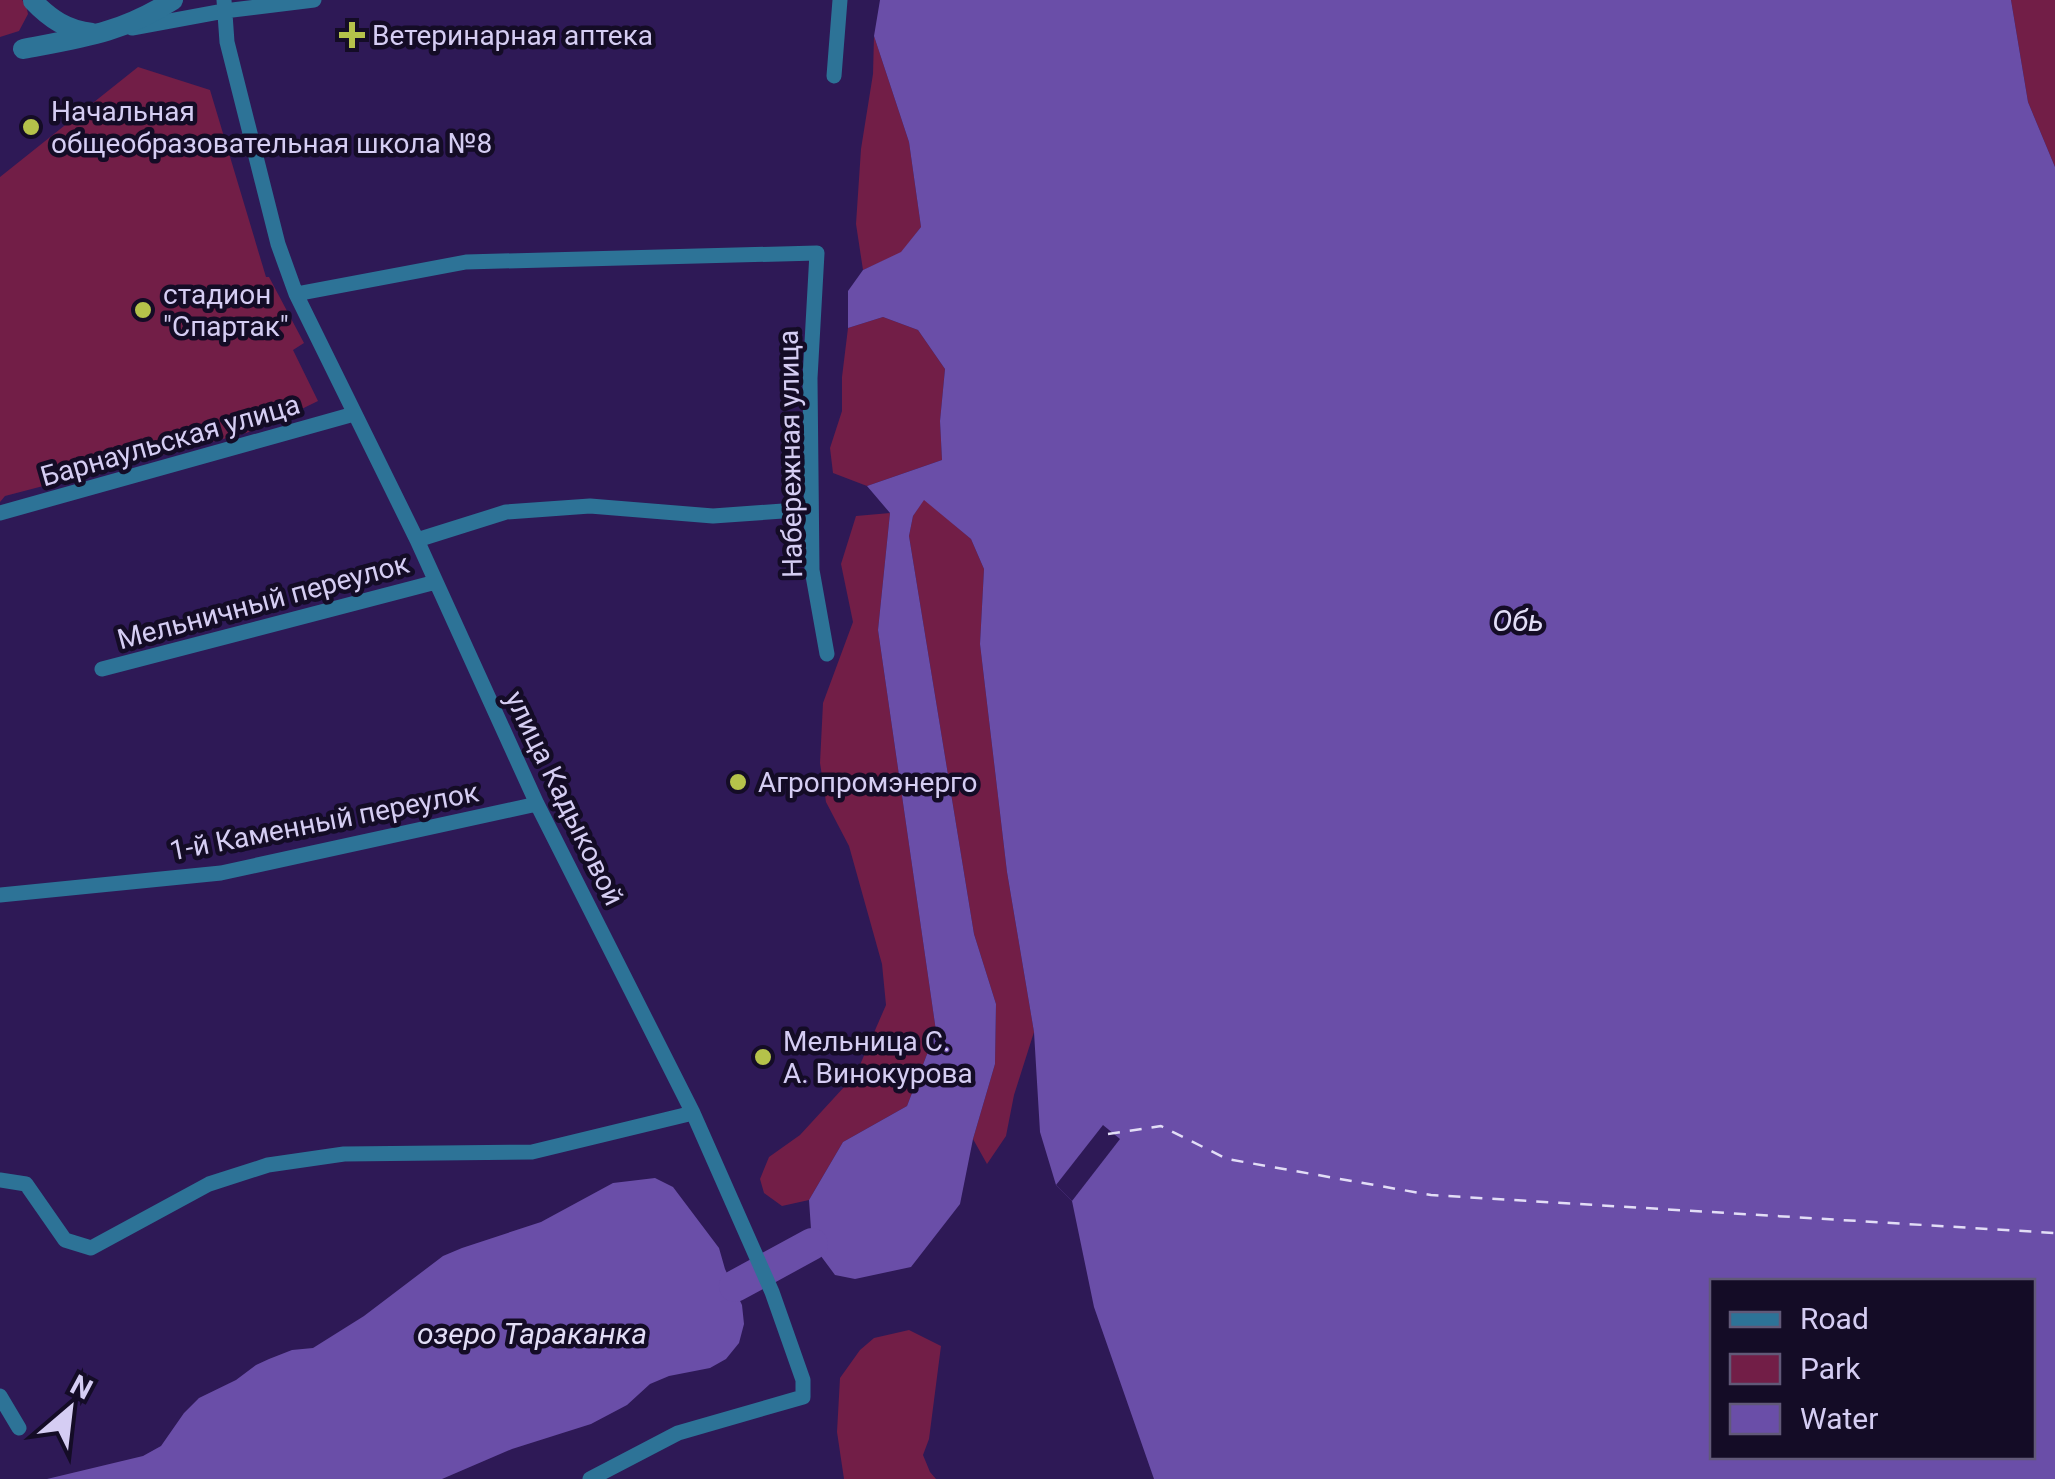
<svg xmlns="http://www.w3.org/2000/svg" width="2055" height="1479" font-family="Roboto,sans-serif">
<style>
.green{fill:#721e47}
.water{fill:#6a4ea8;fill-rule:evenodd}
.pier{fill:#2e1956}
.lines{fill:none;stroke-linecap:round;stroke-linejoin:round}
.river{stroke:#6a4ea8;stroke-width:32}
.ferry{stroke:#e2ddf6;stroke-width:2.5;stroke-dasharray:12 10;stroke-linecap:butt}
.minor{stroke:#2d7397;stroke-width:15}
.tertiary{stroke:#2d7397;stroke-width:20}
.poi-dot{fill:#b5c24a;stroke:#140c26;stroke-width:4}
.labels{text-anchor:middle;stroke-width:9;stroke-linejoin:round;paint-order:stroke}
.poi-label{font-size:28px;fill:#d5cdf3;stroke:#140c26;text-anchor:start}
.street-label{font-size:28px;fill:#d5cdf3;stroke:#140c26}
.water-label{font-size:30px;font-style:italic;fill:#e2ddf6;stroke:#140c26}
</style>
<rect width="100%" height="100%" fill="#2e1956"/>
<path class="green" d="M 0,0 L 22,0 L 26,5 L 28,14 L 19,31 L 0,37 Z
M 2011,0 L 2055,0 L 2055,167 L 2028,102 Z
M 874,36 L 909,142 L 921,227 L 901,253 L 863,270 L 856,224 L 861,149 L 873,74 Z
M 138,67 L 210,90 L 266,277 L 269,277 L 304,343 L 293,350 L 318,401 L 273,423 L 246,433 L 5,496 L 0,502 L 0,177 Z
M 883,317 L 918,330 L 945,369 L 940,421 L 942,460 L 867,486 L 833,473 L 830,448 L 842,411 L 842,377 L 848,328 Z
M 924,499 L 971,539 L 984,569 L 980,644 L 1007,872 L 1034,1032 L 1014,1095 L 1006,1136 L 987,1164 L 973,1139 L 995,1064 L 996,1004 L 974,934 L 909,536 L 913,516 Z
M 890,513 L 878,630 L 936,1031 L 907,1106 L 843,1142 L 809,1200 L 782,1206 L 764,1193 L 760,1179 L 769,1157 L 800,1135 L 856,1074 L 886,1005 L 882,964 L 849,846 L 826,802 L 820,763 L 823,703 L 853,622 L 841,564 L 856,516 Z
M 909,1330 L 941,1346 L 929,1439 L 923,1455 L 930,1472 L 936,1479 L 844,1479 L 837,1432 L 840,1378 L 860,1350 L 874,1338 Z"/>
<path class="water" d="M 880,0 L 2011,0 L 2028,102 L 2055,167 L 2055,1479 L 1154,1479 L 1094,1307 L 1072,1201 L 1056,1185 L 1040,1132 L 1034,1032 L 1007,872 L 980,644 L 984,569 L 971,539 L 924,500 L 913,516 L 909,536 L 974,934 L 996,1004 L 995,1064 L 973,1139 L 960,1204 L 911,1267 L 855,1279 L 835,1275 L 812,1244 L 809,1200 L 843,1142 L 907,1106 L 936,1031 L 878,630 L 890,513 L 867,486 L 942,460 L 940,421 L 945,369 L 918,330 L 883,317 L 848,328 L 848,291 L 863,270 L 901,252 L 921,227 L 909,142 L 874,36 ZM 1712,1282 L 2032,1282 L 2032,1456 L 1712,1456 Z
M 655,1178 L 673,1187 L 719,1248 L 725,1269 L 742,1305 L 744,1324 L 739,1343 L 726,1359 L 710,1368 L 669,1376 L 650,1384 L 627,1405 L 591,1424 L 512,1449 L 442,1479 L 47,1479 L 143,1456 L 161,1446 L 184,1413 L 199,1398 L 236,1380 L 256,1365 L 269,1359 L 292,1350 L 313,1348 L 364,1316 L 443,1256 L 462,1248 L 541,1222 L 613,1183 Z"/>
<path class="pier" d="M 1103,1125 L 1120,1139 L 1072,1201 L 1056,1185 Z"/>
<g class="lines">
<path class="river" d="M 735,1286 L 812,1244"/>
<path class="ferry" d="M 1108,1134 L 1161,1126 L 1227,1159 L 1431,1195 L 2055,1233"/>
<path class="minor" d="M 224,0 L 227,42 L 278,244 L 296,294 L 417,540 L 537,804 L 693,1113 L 772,1292 L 803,1380 L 803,1397 L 678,1433 L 590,1479
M 132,28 L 224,11 L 314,0
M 834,76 L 840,0
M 296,294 L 466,262 L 817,253 L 810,378 L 812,570 L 827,654
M 0,513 L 354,414
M 417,540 L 506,512 L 590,506 L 713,516 L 811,509
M 102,669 L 436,582
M 0,895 L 221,873 L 537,804
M 0,1180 L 26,1184 L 65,1240 L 91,1248 L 209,1184 L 268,1165 L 344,1154 L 532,1152 L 693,1113
M 0,1396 L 19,1428"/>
<path class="tertiary" d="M 33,1 C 50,19 67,30 92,33
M 23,49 C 81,38 122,33 173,0"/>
</g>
<g class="poi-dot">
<path d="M347 20h10v10h10v10h-10v10h-10v-10h-10v-10h10z"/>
<circle cx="31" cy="127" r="10"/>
<circle cx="143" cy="310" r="10"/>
<circle cx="738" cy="782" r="10"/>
<circle cx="763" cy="1057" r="10"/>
</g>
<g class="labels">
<g class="poi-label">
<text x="372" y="45">Ветеринарная аптека</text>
<text x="51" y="121">Начальная<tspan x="51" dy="32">общеобразовательная школа №8</tspan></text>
<text x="163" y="304">стадион<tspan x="163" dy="32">"Спартак"</tspan></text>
<text x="758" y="792">Агропромэнерго</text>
<text x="783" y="1051">Мельница С.<tspan x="783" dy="32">А. Винокурова</tspan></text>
</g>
<g class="street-label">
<text transform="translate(170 440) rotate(-16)" y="10">Барнаульская улица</text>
<text transform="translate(790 454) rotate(-91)" y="10">Набережная улица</text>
<text transform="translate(263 601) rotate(-15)" y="10">Мельничный переулок</text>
<text transform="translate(565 798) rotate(64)" y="10">улица Кадыковой</text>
<text transform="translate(324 821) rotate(-11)" y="10">1-й Каменный переулок</text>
</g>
<g class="water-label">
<text x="1518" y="631">Обь</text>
<text x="532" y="1344">озеро Тараканка</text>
</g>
</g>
<rect x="1710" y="1279" width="325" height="180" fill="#140c26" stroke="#615978" stroke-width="2.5"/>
<rect x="1730" y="1312" width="50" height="15" fill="#2d7397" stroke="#615978" stroke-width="2.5"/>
<text x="1800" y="1329" font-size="30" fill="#d5cdf3">Road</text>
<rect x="1730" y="1354" width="50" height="30" fill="#721e47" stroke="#615978" stroke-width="2.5"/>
<text x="1800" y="1379" font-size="30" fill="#d5cdf3">Park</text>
<rect x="1730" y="1404" width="50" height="30" fill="#6a4ea8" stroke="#615978" stroke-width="2.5"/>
<text x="1800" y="1429" font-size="30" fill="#d5cdf3">Water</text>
<g transform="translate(70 1409) rotate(28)" stroke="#140c26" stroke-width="8" paint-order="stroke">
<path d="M0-8L18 38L0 25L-18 38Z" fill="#d5cdf3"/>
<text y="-15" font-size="28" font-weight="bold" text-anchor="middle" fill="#d5cdf3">N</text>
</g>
</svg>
